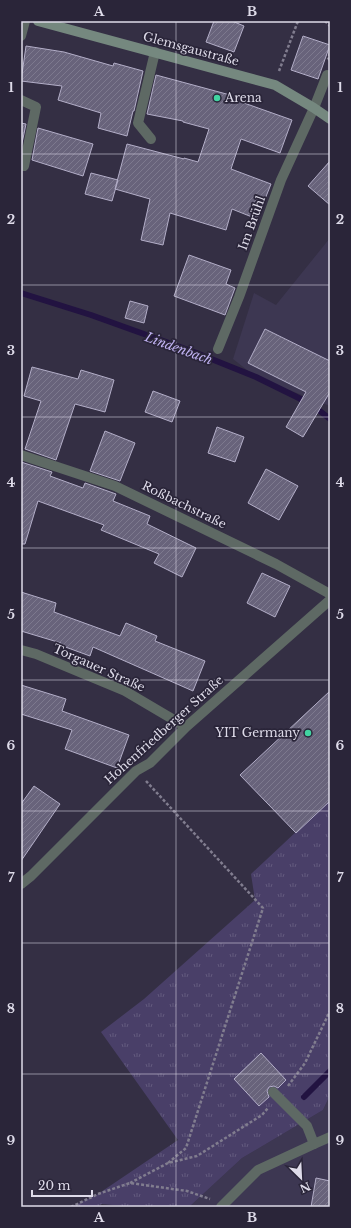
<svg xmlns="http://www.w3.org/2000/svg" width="351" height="1228" font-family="'Libre Baskerville',serif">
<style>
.built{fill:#3d3752}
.grass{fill:url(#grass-tufts)}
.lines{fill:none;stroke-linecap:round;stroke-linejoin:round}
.stream{stroke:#221341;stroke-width:6}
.building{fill:url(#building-hatch);stroke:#b3aec8}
.path{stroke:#817d8f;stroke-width:2.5;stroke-dasharray:3 2;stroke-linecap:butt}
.lane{stroke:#5e6964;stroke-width:10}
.street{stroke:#5e6964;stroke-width:10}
.secondary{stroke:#75887f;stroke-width:10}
.grid{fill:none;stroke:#dedbe9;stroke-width:1;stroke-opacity:0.55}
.poi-dot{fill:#41d4a1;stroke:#2a2539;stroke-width:1.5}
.labels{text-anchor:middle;stroke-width:3.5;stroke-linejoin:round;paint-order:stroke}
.street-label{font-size:12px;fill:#dedbe9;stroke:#2a2539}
.poi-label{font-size:12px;fill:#dedbe9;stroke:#2a2539;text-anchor:start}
.water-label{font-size:13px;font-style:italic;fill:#c1b3f3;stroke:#2a2539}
.neatline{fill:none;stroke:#dedbe9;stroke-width:1.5}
.grid-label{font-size:13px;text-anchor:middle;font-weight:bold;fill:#dedbe9}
</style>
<defs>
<pattern id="grass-tufts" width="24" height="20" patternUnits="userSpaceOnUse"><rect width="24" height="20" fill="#493f68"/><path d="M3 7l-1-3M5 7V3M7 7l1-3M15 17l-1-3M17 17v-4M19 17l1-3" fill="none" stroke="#635a7e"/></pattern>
<pattern id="building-hatch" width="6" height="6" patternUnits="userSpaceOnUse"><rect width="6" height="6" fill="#68637b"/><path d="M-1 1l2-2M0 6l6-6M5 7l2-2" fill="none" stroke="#7d798e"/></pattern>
</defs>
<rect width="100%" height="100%" fill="#342f44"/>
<path class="built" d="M 330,238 L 330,406 L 256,377 L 233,359 L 254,293 L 276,305 Z
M 330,1095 L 330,1207 L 189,1207 L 242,1158 L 323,1110 Z"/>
<path class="grass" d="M 330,800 L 330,1095 L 323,1110 L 242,1158 L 189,1207 L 133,1207 L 102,1204 L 96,1207 L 71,1207 L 98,1194 L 178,1140 L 101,1032 L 144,999 L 255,900 L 251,874 Z"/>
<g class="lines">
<path class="stream" d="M 21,293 L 91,315 L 194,352 L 256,377 L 311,404 L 330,419
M 304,1097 L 330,1071"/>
</g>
<path class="building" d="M 214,21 L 232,21 L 244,26 L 234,52 L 206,42 Z
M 303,36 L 330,45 L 318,79 L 291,70 Z
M 26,46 L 64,52 L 113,66 L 114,63 L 143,71 L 134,111 L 133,111 L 127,136 L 98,128 L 101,113 L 58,100 L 62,86 L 21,81 Z
M 156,75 L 245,99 L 244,103 L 292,120 L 280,153 L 241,139 L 231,169 L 271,184 L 257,219 L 232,209 L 226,230 L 170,213 L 163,245 L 141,240 L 150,199 L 115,189 L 127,144 L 184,159 L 184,158 L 198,162 L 209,129 L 183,122 L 183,121 L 147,114 Z
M 21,123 L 26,124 L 21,148 Z
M 38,128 L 93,144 L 83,176 L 32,160 Z
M 330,161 L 330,205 L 308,186 Z
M 91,173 L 118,180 L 112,201 L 85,194 Z
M 189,255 L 231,270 L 226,284 L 235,288 L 225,315 L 174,296 Z
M 130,301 L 148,306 L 144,323 L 125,318 Z
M 265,329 L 330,361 L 330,392 L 303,437 L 286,427 L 306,392 L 248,363 Z
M 32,367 L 78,379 L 81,370 L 114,380 L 105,412 L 75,404 L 56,460 L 25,449 L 41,401 L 24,396 Z
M 153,391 L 180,401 L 172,422 L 145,412 Z
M 217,427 L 244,437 L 235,462 L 208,453 Z
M 105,431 L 135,443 L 120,481 L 90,471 Z
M 21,462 L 52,472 L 50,476 L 83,488 L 85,483 L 116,494 L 113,501 L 150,516 L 147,524 L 196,548 L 182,577 L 154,563 L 159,554 L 101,530 L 104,525 L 38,501 L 25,544 L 21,544 Z
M 266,469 L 298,486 L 279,520 L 248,503 Z
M 262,573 L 290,586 L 275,617 L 247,603 Z
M 21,592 L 56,603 L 54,612 L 120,636 L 126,623 L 157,636 L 155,641 L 205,661 L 193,691 L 93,647 L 90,656 L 60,645 L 61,643 L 21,631 Z
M 21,685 L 66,699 L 62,711 L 129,735 L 117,768 L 65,749 L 72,730 L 21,714 Z
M 330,691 L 330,801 L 296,833 L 240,775 Z
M 34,786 L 60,804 L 21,861 L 21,804 Z
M 261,1053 L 286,1080 L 278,1088 L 274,1086 L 269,1087 L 267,1091 L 269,1097 L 259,1106 L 234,1079 Z
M 316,1178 L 330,1181 L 330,1207 L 311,1207 Z"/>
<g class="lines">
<path class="path" d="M 325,21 L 330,26
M 330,60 L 328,58 L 330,53
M 279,71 L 298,21
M 146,781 L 263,908 L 186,1148 L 168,1163
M 288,1086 L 305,1063 L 330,1011
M 130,1183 L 168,1163 L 197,1156 L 262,1115 L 268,1108
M 71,1207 L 98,1194 L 130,1183 L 187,1191 L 210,1199"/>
<path class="lane" d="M 21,36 L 25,21
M 21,100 L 36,107 L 24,166
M 314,108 L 327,75
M 151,139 L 138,123 L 155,52
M 273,1092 L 307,1126 L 314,1144"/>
<path class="street" d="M 218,349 L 239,297 L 281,180 L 314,108
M 21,455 L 115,486 L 276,564 L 330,594
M 21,650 L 36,654 L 125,691 L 186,727
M 21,884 L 31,876 L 136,771 L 150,763 L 186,727 L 330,600
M 221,1207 L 258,1170 L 314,1144 L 330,1137"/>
<path class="secondary" d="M 38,21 L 275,85 L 314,108 L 330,119"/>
</g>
<path class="grid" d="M 176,21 L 176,1207M 21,154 L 330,154M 21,285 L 330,285M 21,417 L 330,417M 21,548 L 330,548M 21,680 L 330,680M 21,811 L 330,811M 21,943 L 330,943M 21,1074 L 330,1074"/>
<g class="poi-dot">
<circle cx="217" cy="98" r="4"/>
<circle cx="308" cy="733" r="4"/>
</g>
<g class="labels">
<g class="street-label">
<text transform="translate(191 49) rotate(15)" y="4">Glemsgaustraße</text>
<text transform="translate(252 223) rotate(-70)" y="4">Im Brühl</text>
<text transform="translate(184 505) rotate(26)" y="4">Roßbachstraße</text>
<text transform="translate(99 668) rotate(24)" y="4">Torgauer Straße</text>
<text transform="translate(164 730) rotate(-42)" y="4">Hohenfriedberger Straße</text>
</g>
<g class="poi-label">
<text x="225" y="102">Arena</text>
<text x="300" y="737" text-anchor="end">YIT Germany</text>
</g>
<g class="water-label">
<text transform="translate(179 348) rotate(20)" y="5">Lindenbach</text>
</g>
</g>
<rect width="351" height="1228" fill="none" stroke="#2a2539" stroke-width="44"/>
<g transform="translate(301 1178) rotate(156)" stroke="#2a2539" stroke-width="3" paint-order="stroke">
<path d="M0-3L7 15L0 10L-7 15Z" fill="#dedbe9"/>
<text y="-6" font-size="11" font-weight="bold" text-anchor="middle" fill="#dedbe9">N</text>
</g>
<path d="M32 1190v6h60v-6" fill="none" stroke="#dedbe9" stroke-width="2"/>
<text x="38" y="1190" font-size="12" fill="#dedbe9" stroke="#2a2539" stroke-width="3" paint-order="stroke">20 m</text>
<rect x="22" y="22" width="307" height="1184" class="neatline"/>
<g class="grid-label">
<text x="99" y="16">A</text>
<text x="252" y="16">B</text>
<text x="11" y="92">1</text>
<text x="340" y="92">1</text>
<text x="11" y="224">2</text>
<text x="340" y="224">2</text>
<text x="11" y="355">3</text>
<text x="340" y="355">3</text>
<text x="11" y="487">4</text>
<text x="340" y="487">4</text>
<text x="11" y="619">5</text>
<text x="340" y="619">5</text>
<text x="11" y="750">6</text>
<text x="340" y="750">6</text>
<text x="11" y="882">7</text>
<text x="340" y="882">7</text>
<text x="11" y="1013">8</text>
<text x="340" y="1013">8</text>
<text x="11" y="1145">9</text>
<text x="340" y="1145">9</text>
<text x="99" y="1222">A</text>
<text x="252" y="1222">B</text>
</g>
</svg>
